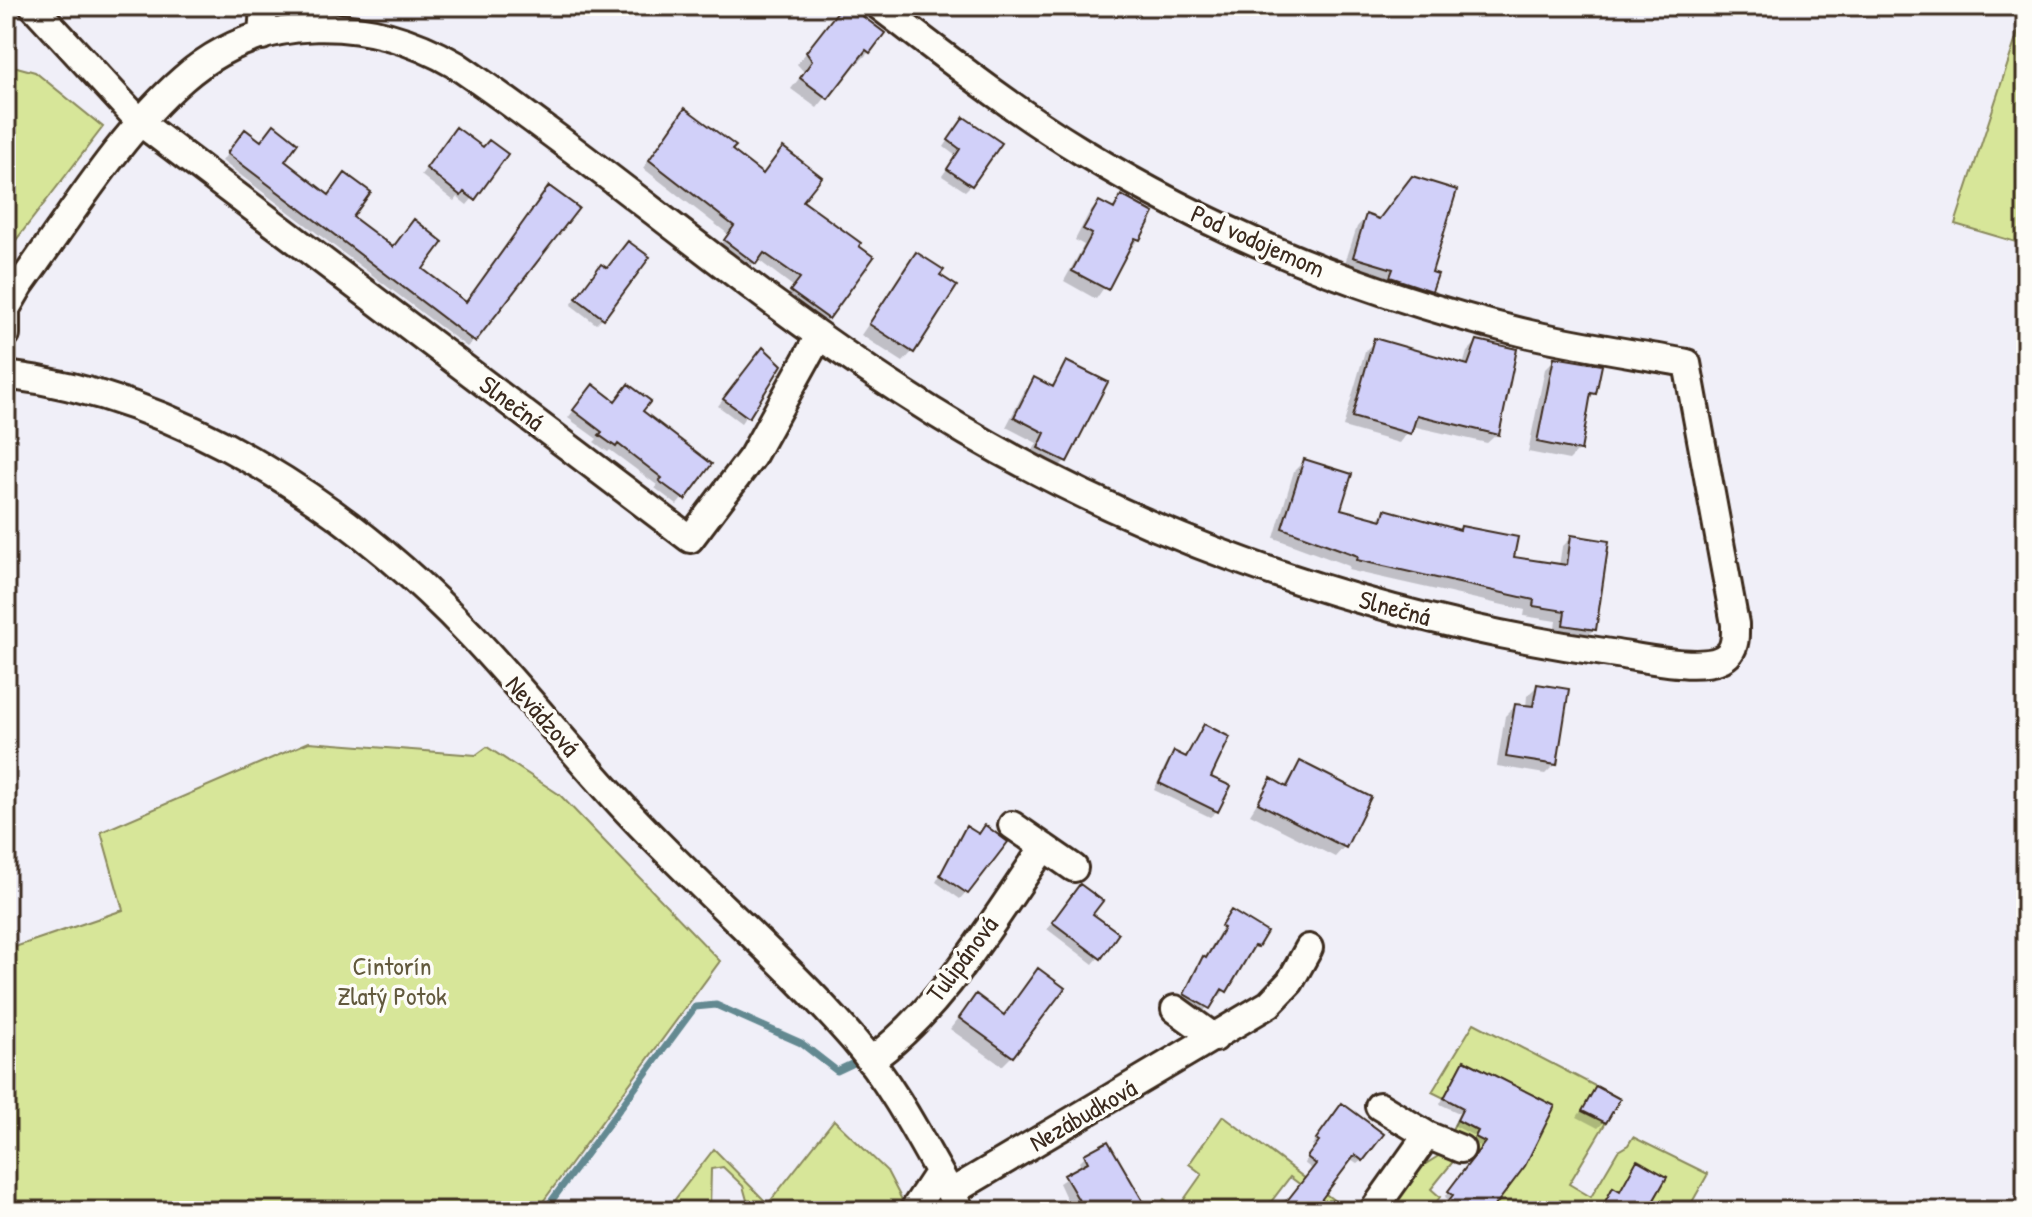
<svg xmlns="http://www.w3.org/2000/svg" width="2032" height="1217" font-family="'Patrick Hand',sans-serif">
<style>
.green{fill:#d7e699;stroke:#89885c;stroke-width:2}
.shadow{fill:#0003}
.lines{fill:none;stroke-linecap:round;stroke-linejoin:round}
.stream{stroke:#638991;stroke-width:7}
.building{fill:#d1d0f9;stroke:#3b2a1e;stroke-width:2}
.minor-casing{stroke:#3b2a1e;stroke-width:32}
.minor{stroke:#fdfcf7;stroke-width:26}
.labels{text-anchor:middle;stroke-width:7;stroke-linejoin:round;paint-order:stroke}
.street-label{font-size:26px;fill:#3b2a1e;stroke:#fdfcf7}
.park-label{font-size:26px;fill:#62593d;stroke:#fdfcf7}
</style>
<rect width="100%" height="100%" fill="#f0eff8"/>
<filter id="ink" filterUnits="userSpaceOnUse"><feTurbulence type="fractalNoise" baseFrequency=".0125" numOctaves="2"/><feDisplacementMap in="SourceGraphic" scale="16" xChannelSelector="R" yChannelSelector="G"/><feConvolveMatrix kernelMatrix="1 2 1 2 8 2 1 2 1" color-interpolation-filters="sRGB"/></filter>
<g filter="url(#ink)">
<path class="green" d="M 2026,8 L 2026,245 L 1955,224 Z
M 6,64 L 35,72 L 103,127 L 6,253 Z
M 309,742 L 476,755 L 487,747 L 560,795 L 720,961 L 536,1211 L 6,1211 L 6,950 L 123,910 L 101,832 Z
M 1474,1023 L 1620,1099 L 1569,1184 L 1591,1197 L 1618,1151 L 1628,1145 L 1633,1137 L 1708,1174 L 1687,1211 L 1649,1208 L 1667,1177 L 1638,1160 L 1620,1191 L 1613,1188 L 1602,1208 L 1606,1211 L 1491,1211 L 1515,1178 L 1450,1133 L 1457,1120 L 1478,1131 L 1475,1137 L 1554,1106 L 1464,1060 L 1444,1098 L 1432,1092 Z
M 1223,1116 L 1348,1211 L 1328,1211 L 1330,1207 L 1290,1177 L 1264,1211 L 1155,1211 L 1164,1199 L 1178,1208 L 1202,1174 L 1189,1164 Z
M 834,1120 L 887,1171 L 902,1200 L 895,1211 L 750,1211 L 743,1186 L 723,1167 L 711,1169 L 710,1211 L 666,1211 L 714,1149 L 768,1204 Z
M 1440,1155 L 1456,1158 L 1431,1189 L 1440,1197 L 1432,1208 L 1436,1211 L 1388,1211 L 1421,1167 Z"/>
<path class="shadow" d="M 518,6 L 538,6 L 531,13 Z
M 844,6 L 869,52 L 859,62 L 856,60 L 817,108 L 791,89 L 804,72 L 797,64 Z
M 685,110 L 730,151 L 856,247 L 828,318 L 820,325 L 784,299 L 794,287 L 757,259 L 747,270 L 718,248 L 728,234 L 643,168 Z
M 958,126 L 971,185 L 965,191 L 942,176 L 956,156 L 944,147 Z
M 450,135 L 473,198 L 467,205 L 457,197 L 454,201 L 421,175 Z
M 238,139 L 392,249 L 407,229 L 420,269 L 465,303 L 549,188 L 474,340 L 467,347 L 222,161 Z
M 6,160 L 17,161 L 6,221 Z
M 1403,188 L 1430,273 L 1431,290 L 1421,300 L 1344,266 L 1357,227 L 1366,217 L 1378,220 Z
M 1121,198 L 1138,239 L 1096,299 L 1064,281 L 1084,245 L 1075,240 L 1089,213 L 1099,203 L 1111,209 Z
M 916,254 L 912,352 L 903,362 L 861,335 Z
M 595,273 L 603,317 L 596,324 L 571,305 Z
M 1375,341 L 1463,366 L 1467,352 L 1477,342 L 1497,434 L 1487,443 L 1412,426 L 1399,443 L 1343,427 L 1365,351 Z
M 757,356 L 779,366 L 741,423 L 718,406 Z
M 1555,359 L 1594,393 L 1588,400 L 1579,450 L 1569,460 L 1528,452 L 1545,369 Z
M 1067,364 L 1105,383 L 1065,461 L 1055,471 L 1029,458 L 1037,443 L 1006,427 L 1025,390 L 1035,380 L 1050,388 Z
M 587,393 L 640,412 L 710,464 L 677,505 L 655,488 L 657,485 L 610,450 L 608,452 L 594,442 L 597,439 L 568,418 Z
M 1304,461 L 1338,511 L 1376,521 L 1386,511 L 1458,532 L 1462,528 L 1511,558 L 1559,566 L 1562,547 L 1572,537 L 1594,629 L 1584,639 L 1554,635 L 1556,621 L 1524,616 L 1525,610 L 1348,570 L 1349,566 L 1274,538 L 1294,471 Z
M 1537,686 L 1555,764 L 1545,774 L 1497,766 L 1505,716 L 1515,706 L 1526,707 L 1527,696 Z
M 1205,727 L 1209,777 L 1217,811 L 1210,817 L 1154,790 L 1168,760 L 1174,754 L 1185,758 Z
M 1300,763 L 1344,847 L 1335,857 L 1250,814 L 1271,781 L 1284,787 Z
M 966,829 L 977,836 L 966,892 L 960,899 L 936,882 Z
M 1074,893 L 1090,914 L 1099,957 L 1093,964 L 1047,929 Z
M 1231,913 L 1244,943 L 1254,948 L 1225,990 L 1219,997 L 1216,995 L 1202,1014 L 1179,1001 Z
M 1038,971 L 1012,1056 L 1002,1066 L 950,1029 L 976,997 L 1002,1016 Z
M 1464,1062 L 1552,1107 L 1489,1211 L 1442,1211 L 1450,1201 L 1445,1197 L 1482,1147 L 1471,1142 L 1474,1136 L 1453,1125 L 1459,1113 L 1440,1104 Z
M 1596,1089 L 1604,1122 L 1598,1128 L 1577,1117 Z
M 1338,1110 L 1362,1160 L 1357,1164 L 1349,1159 L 1318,1200 L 1325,1211 L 1275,1211 L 1274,1204 L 1291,1197 L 1312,1169 L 1304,1163 L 1316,1147 L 1312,1145 Z
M 1107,1143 L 1141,1203 L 1132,1211 L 1072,1211 L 1059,1183 L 1082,1168 L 1079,1162 L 1085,1156 Z
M 827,1203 L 839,1211 L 817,1211 Z"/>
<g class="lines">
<path class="stream" d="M 544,1211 L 695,1007 L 716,1005 L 801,1043 L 837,1071 L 856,1062"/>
</g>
<path class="building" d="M 842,6 L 849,6 L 885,33 L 870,53 L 866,50 L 828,99 L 800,78 L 812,61 L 806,52 Z
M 685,108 L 736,146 L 732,150 L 763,174 L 783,147 L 822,177 L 803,201 L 861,243 L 859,246 L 874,257 L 829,319 L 790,291 L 800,278 L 764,253 L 756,264 L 724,240 L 734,226 L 649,160 Z
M 964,117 L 1002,143 L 972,186 L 947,169 L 960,149 L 948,140 Z
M 274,124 L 298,143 L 285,161 L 329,195 L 345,173 L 371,192 L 353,217 L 393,247 L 414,219 L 443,242 L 423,269 L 466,302 L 549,186 L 579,208 L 475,342 L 227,153 L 245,129 L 261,141 Z
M 456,127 L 483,147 L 489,140 L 508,154 L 475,200 L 464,192 L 461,196 L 426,168 Z
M 1412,176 L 1457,190 L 1432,272 L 1438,274 L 1432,291 L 1390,277 L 1393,269 L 1353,257 L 1366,214 L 1379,219 Z
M 1121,195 L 1154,213 L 1140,240 L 1135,238 L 1108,290 L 1072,271 L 1092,234 L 1083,229 L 1099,201 L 1114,209 Z
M 628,241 L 650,257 L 604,319 L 576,298 L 601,264 L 607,268 Z
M 916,252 L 944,270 L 940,275 L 957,286 L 914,353 L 869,324 Z
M 1374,338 L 1468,365 L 1477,340 L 1517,349 L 1499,435 L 1417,415 L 1411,434 L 1352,417 Z
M 763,347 L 782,365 L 749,418 L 723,399 Z
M 1554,357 L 1602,365 L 1596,394 L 1591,393 L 1581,451 L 1537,442 Z
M 1066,361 L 1108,382 L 1067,462 L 1038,448 L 1045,433 L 1014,417 L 1034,377 L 1053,387 Z
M 593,384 L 615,401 L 628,384 L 651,401 L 643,411 L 712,464 L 685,500 L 659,481 L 662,478 L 618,444 L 616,447 L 599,435 L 602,432 L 573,410 Z
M 1304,459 L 1352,474 L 1341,509 L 1382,520 L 1385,509 L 1460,530 L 1461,526 L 1518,537 L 1514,557 L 1567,565 L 1571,535 L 1609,541 L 1596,630 L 1563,625 L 1565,611 L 1533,606 L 1534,600 L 1357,560 L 1358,556 L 1282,528 Z
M 1537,684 L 1569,689 L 1557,765 L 1506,757 L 1515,704 L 1533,706 Z
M 1204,724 L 1230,737 L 1211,777 L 1231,786 L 1218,812 L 1159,783 L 1174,751 L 1186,757 Z
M 1300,761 L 1371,797 L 1346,848 L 1258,803 L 1271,778 L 1287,787 Z
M 985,825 L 1008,842 L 968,894 L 940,875 L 966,826 L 979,834 Z
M 1080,884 L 1103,901 L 1093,914 L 1119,933 L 1101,959 L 1052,922 Z
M 1231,910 L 1267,932 L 1258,947 L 1254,946 L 1227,992 L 1222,989 L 1210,1009 L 1184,994 L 1203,956 L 1206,958 L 1224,928 L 1221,926 Z
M 1038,968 L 1065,988 L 1013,1057 L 959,1018 L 976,994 L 1004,1015 Z
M 1464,1060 L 1555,1106 L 1525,1166 L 1491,1211 L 1441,1211 L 1453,1195 L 1448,1191 L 1485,1142 L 1475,1137 L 1478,1131 L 1457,1120 L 1463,1108 L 1444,1098 Z
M 1596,1086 L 1620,1099 L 1606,1123 L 1582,1111 Z
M 1342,1103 L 1384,1134 L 1363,1161 L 1355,1155 L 1321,1200 L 1335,1211 L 1279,1211 L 1316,1164 L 1307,1157 L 1319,1141 L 1316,1139 Z
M 1108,1141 L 1144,1203 L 1131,1211 L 1085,1211 L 1064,1175 L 1088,1162 L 1084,1154 Z
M 1637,1160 L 1667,1177 L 1650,1207 L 1657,1211 L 1600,1211 L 1613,1187 L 1620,1191 Z"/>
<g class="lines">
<g class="minor-casing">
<path id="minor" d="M 33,6 L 141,123 L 690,539 L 752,457 L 819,336
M 262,36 L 264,6
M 6,334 L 6,309 L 20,285 C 69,218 120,134 183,79 C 261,10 370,15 456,65 C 608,169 747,292 902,392 C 1115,531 1365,619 1617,654 C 1643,658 1714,675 1730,652 C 1736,644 1735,634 1735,624 L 1687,363 C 1632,353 1575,345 1521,332 C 1366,294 1217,234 1081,151 C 1010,108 945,56 879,6
M 6,375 C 184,397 350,507 471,635 C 525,692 573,754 627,811 C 700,889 783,959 853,1039 C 897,1090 927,1153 961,1211
M 1012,825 L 1074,868
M 1175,1009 L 1215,1038
M 870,1061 C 943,1008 993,920 1044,847
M 1379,1106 L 1427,1135 L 1461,1149
M 950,1193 L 1269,1004 L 1290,982 L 1309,948
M 913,1211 L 938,1173
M 1373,1211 L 1427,1135"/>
</g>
<use href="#minor" class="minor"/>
</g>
</g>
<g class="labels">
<g class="street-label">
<text transform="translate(1258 241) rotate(24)" y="9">Pod vodojemom</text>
<text transform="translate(512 403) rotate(37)" y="9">Slnečná</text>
<text transform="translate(1395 608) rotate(15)" y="9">Slnečná</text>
<text transform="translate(543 716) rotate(49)" y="9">Nevädzová</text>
<text transform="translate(962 959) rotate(-53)" y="9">Tulipánová</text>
<text transform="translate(1083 1115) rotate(-30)" y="9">Nezábudková</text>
</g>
<g class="park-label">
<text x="392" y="975">Cintorín<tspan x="392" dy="30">Zlatý Potok</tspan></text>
</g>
</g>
<rect width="2032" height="1217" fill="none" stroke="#fdfcf7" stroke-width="32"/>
<rect x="16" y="16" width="2000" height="1185" fill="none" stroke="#3b2a1e" stroke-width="3" filter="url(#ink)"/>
</svg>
